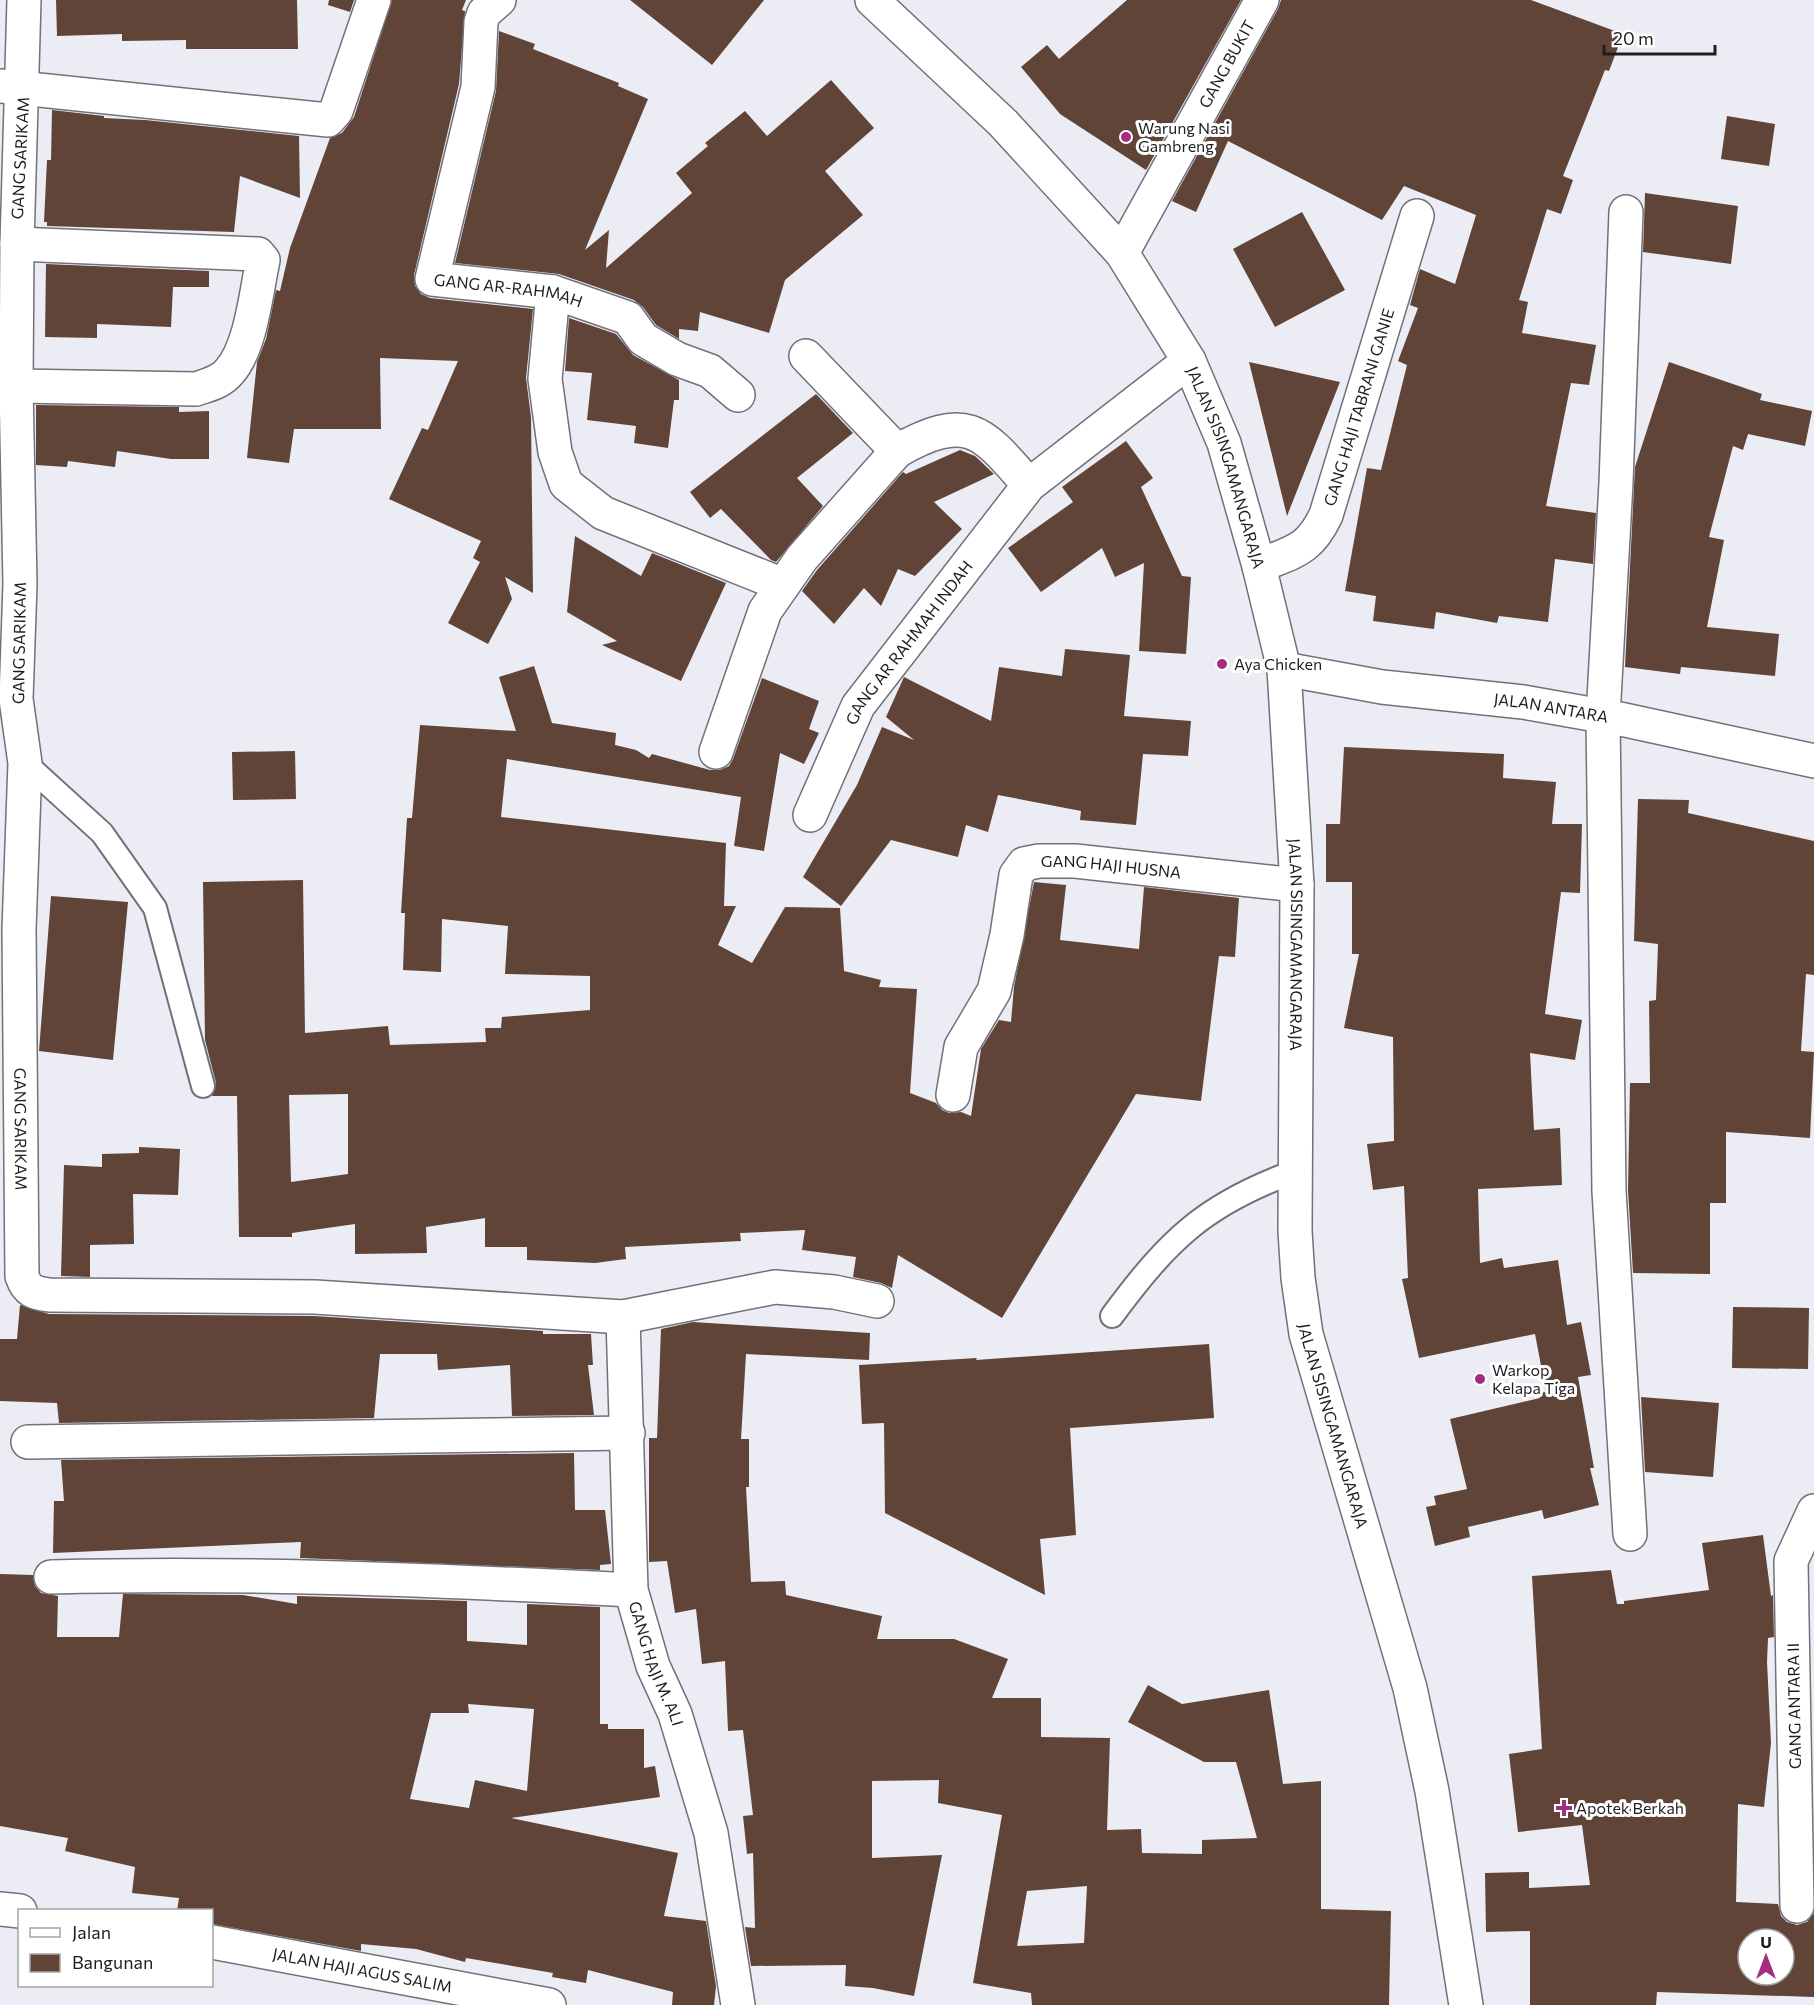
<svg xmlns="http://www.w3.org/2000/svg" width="1814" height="2005" font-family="Commissioner,sans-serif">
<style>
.building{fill:#604438;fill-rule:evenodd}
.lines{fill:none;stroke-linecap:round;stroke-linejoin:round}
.service-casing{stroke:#707179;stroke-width:26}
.minor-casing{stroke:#707179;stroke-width:36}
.tertiary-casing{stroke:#707179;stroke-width:36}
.secondary-casing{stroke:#707179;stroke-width:36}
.service{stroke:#fff;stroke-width:22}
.minor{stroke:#fff;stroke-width:33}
.tertiary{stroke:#fff;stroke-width:33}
.secondary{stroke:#fff;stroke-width:33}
.poi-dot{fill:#a52c82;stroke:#fff;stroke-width:2}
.labels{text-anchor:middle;stroke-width:6;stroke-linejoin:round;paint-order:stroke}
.street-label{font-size:16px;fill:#1e1e21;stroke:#fff}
.poi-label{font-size:16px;fill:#1e1e21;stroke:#fff;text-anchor:start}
</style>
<rect width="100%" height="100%" fill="#ececf5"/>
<path class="building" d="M 56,0 L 297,0 L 298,49 L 186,49 L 186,40 L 122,41 L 122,34 L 57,36 Z
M 329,0 L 354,0 L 350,12 L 328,5 Z
M 392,0 L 466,0 L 462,10 L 465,11 L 459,84 L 414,275 L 415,286 L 421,294 L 430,298 L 533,309 L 526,378 L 531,417 L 533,593 L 505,577 L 512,599 L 488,644 L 448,623 L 480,562 L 473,558 L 481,541 L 389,499 L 422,428 L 428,430 L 458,361 L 380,358 L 381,429 L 294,429 L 289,463 L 247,458 L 257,362 L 266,339 L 276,290 L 280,291 L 290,248 L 330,138 L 342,133 L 354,117 Z
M 630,0 L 764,0 L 712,65 Z
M 1127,0 L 1241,0 L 1146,170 L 1060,114 L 1021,67 L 1047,45 L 1059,59 Z
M 1281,0 L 1531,0 L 1623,34 L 1609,71 L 1605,70 L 1563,176 L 1573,180 L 1561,214 L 1547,209 L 1519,300 L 1528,302 L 1522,333 L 1596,345 L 1589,385 L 1571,383 L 1546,506 L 1596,513 L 1593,564 L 1555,559 L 1548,622 L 1499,616 L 1497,623 L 1436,612 L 1434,629 L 1373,621 L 1376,596 L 1345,591 L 1367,468 L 1381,470 L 1407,365 L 1398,361 L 1418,308 L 1410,305 L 1420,269 L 1455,284 L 1476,215 L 1404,186 L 1382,220 L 1228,141 L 1196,212 L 1172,201 L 1278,9 Z
M 499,31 L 535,44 L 533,49 L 619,83 L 618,86 L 648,99 L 585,250 L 609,230 L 606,268 L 692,193 L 676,173 L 708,146 L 705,143 L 745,111 L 767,136 L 831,80 L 874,128 L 825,171 L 863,215 L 785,280 L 769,333 L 700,312 L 698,331 L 679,329 L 679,339 L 656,325 L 643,307 L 634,300 L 559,274 L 455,263 L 496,91 Z
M 52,110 L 104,116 L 104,118 L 145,120 L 299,136 L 300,198 L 240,176 L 234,232 L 47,226 L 47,222 L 44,222 L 47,160 L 51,160 Z
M 1727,116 L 1775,124 L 1769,166 L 1721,159 Z
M 1645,193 L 1738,206 L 1731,264 L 1643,252 Z
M 1302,212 L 1345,290 L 1275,327 L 1233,249 Z
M 46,264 L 209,271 L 209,287 L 173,287 L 171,327 L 97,324 L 97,338 L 45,337 Z
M 569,318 L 616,334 L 633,355 L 679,380 L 679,400 L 674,400 L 668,448 L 634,443 L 636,426 L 587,420 L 592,373 L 565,371 Z
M 1249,362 L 1340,382 L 1287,516 Z
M 1669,362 L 1762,394 L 1760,400 L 1812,411 L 1805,446 L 1748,434 L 1743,450 L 1733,446 L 1709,537 L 1724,540 L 1707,627 L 1779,634 L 1775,676 L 1681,667 L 1680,674 L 1625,667 L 1635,467 Z
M 816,394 L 853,433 L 797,478 L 823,506 L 776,562 L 771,560 L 721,509 L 710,518 L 690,492 Z
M 36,405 L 179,407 L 179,412 L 209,411 L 209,459 L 171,459 L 117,451 L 115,467 L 68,461 L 67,467 L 36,465 Z
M 1126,441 L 1153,478 L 1141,487 L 1182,576 L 1191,577 L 1186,654 L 1139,651 L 1144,563 L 1115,577 L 1102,548 L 1041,592 L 1008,548 L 1073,502 L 1062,487 Z
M 960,450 L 975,456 L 994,474 L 934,502 L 962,529 L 915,576 L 898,569 L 881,606 L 864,588 L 834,624 L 802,591 L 817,570 L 903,472 L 906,474 Z
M 575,536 L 641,576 L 652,553 L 726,583 L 681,681 L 602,645 L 617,641 L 567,612 Z
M 1065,649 L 1130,655 L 1124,716 L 1191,721 L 1188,756 L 1143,754 L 1136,825 L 1080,820 L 1081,811 L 998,795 L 988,832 L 966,825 L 958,857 L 891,840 L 841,906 L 803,877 L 857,785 L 882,727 L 914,740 L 886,717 L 904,677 L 991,721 L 999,667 L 1062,676 Z
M 534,666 L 552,723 L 616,733 L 615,745 L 636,750 L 649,758 L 652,754 L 710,770 L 720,770 L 729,766 L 733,759 L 762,678 L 819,701 L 809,729 L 819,733 L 804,764 L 780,753 L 764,851 L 734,846 L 741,797 L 507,759 L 501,817 L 726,843 L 724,906 L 736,906 L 718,945 L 752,963 L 785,907 L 840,908 L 844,971 L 881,980 L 879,987 L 917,989 L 910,1093 L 936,1103 L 942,1110 L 949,1113 L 961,1112 L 971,1116 L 981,1049 L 999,1020 L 1011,1022 L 1014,987 L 1034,882 L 1066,885 L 1060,940 L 1139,949 L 1144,887 L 1239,898 L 1235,957 L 1219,956 L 1201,1101 L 1136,1094 L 1002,1318 L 898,1255 L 892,1288 L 881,1283 L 853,1277 L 856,1257 L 802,1250 L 805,1230 L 740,1233 L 741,1241 L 625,1247 L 626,1259 L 595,1263 L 527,1260 L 527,1247 L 485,1247 L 485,1218 L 426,1227 L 427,1253 L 355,1254 L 355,1224 L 292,1233 L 292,1237 L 239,1237 L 237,1096 L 212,1096 L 216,1083 L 205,1040 L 203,882 L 303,880 L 305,1033 L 388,1026 L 390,1045 L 486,1042 L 485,1028 L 501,1028 L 502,1017 L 590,1010 L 590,976 L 505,974 L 508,926 L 442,919 L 441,972 L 403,970 L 405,913 L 401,913 L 407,818 L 412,818 L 420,725 L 516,731 L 499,677 ZM 348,1094 L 348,1174 L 291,1182 L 289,1095 Z
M 1344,747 L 1504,754 L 1503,778 L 1556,782 L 1552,824 L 1582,824 L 1580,893 L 1561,892 L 1545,1014 L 1582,1020 L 1575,1060 L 1530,1053 L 1534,1130 L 1560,1128 L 1562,1185 L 1478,1189 L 1480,1263 L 1502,1258 L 1504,1268 L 1558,1260 L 1567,1325 L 1581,1322 L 1591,1375 L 1578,1377 L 1594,1468 L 1590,1468 L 1599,1505 L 1544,1519 L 1542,1510 L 1468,1527 L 1470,1537 L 1435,1546 L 1426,1507 L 1436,1505 L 1434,1496 L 1467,1489 L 1450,1419 L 1540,1398 L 1539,1393 L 1546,1392 L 1535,1334 L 1419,1358 L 1402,1279 L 1408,1278 L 1404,1186 L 1373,1190 L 1367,1144 L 1394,1141 L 1393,1037 L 1344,1028 L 1359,954 L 1352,954 L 1352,882 L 1326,882 L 1326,824 L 1340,824 Z
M 295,751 L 296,799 L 233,800 L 232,752 Z
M 1638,799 L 1689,800 L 1688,813 L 1814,841 L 1814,975 L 1806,974 L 1801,1051 L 1814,1052 L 1810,1138 L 1726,1132 L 1726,1203 L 1710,1203 L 1710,1274 L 1633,1273 L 1628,1190 L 1630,1083 L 1650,1083 L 1649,1001 L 1656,1000 L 1658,944 L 1634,941 Z
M 51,896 L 128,902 L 113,1060 L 39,1051 Z
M 139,1147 L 180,1149 L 178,1195 L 133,1194 L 134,1244 L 90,1245 L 90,1277 L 61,1276 L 64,1165 L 102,1167 L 102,1154 L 139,1153 Z
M 20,1305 L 49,1314 L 314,1316 L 543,1331 L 543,1334 L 591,1334 L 593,1365 L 588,1365 L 594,1415 L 512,1416 L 510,1365 L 438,1370 L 437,1354 L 380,1354 L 374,1418 L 59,1423 L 57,1403 L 0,1401 L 0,1339 L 17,1339 Z
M 1733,1307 L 1809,1308 L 1808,1369 L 1732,1368 Z
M 693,1322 L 870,1333 L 869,1360 L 746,1354 L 741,1439 L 749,1439 L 749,1487 L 746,1487 L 751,1582 L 785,1581 L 786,1595 L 882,1616 L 877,1639 L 954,1639 L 1008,1659 L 992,1698 L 1041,1698 L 1041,1737 L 1110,1738 L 1107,1830 L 1141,1829 L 1142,1853 L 1202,1854 L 1202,1840 L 1257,1838 L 1236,1762 L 1204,1762 L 1128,1722 L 1148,1685 L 1182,1704 L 1269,1690 L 1283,1784 L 1321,1781 L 1321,1909 L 1391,1911 L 1389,2005 L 1032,2005 L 1031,1993 L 973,1983 L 1002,1815 L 938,1803 L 939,1780 L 872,1781 L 872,1858 L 942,1855 L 914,1996 L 873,1988 L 845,1986 L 846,1965 L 751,1966 L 745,1927 L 755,1928 L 753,1853 L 747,1854 L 743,1816 L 753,1815 L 743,1730 L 728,1731 L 725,1661 L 702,1664 L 696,1609 L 675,1613 L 667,1561 L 649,1562 L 649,1438 L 657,1438 L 661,1329 ZM 1087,1886 L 1084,1943 L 1017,1946 L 1027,1891 Z
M 1209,1344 L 1214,1418 L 1070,1428 L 1076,1535 L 1040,1539 L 1045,1595 L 885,1513 L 884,1423 L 862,1424 L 859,1365 L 977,1358 L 976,1360 Z
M 1641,1397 L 1719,1403 L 1713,1477 L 1645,1472 Z
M 574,1453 L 575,1510 L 605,1510 L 611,1564 L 600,1565 L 600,1570 L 300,1558 L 301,1542 L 53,1553 L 54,1501 L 64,1501 L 61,1460 Z
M 1763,1535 L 1771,1596 L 1773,1595 L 1774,1637 L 1768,1638 L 1767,1662 L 1771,1743 L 1764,1807 L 1738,1804 L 1736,1902 L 1778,1904 L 1781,1916 L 1787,1922 L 1797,1925 L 1807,1922 L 1814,1913 L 1814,1997 L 1657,1992 L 1656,2005 L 1530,2005 L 1530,1931 L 1486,1932 L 1485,1873 L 1529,1872 L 1529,1888 L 1590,1885 L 1582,1825 L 1518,1832 L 1509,1754 L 1542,1749 L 1532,1576 L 1611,1570 L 1617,1604 L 1624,1604 L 1624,1601 L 1709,1590 L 1702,1543 ZM 1748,1939 L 1784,1939 L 1784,1975 L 1748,1975 Z
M 0,1574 L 33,1575 L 35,1586 L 41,1593 L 58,1596 L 57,1637 L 119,1637 L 123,1594 L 243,1595 L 297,1604 L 297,1596 L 467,1601 L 467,1641 L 527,1645 L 527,1604 L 600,1607 L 600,1724 L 608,1724 L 608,1729 L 644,1729 L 644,1768 L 655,1766 L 660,1797 L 511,1818 L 678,1853 L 664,1916 L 706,1921 L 716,1986 L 714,2005 L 672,2005 L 673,1992 L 588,1970 L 586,1983 L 552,1977 L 553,1973 L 466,1958 L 465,1962 L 416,1949 L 361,1944 L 361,1951 L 212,1924 L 212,1911 L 177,1911 L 179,1898 L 132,1893 L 135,1867 L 65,1851 L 68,1838 L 0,1826 ZM 468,1704 L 534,1709 L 527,1791 L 475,1780 L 469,1808 L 410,1799 L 431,1713 L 469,1713 Z"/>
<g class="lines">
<g class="service-casing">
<path id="service" d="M 25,763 L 102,833 L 155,908 L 203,1086
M 1112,1316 C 1169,1239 1205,1204 1296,1171"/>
</g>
<g class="minor-casing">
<g id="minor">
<path id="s1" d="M 24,0 L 17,244 L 16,386 L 20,584 L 16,699 L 25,763 L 19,929 L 22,1276 C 27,1291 34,1293 49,1295 L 315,1297 L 623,1317 L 775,1287 L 834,1292 L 877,1301"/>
<path id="s2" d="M 499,0 L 484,13 L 481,22 L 478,87 L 432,279 L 553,292 L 628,318 L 643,339 L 677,359 L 710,371 L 738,395"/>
<path d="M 0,86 L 328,120 L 336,111 L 374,0"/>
<path d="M 1626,212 L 1616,483 L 1603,717 L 1609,1191 L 1630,1534"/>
<path id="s3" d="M 1122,253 L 1262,0"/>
<path d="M 553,292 L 545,379 L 555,452 L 566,484 L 603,513 L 783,585"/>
<path d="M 806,356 L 897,451 C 968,411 982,431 1029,485"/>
<path d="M 16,386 L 196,389 C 208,385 221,382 229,372 C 251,348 256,293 263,260 L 258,254 L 17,244"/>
<path id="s4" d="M 1259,566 C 1294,551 1309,551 1326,515 L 1417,216"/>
<path d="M 716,752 L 765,611 L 802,558 L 897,451"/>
<path id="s5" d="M 810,815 L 858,706 L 1029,485 L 1189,361"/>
<path id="s6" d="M 953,1095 L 961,1047 L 994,991 L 1007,935 L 1016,875 L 1024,864 L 1039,861 L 1075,861 L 1297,885"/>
<path id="s7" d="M 623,1317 L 631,1590 L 653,1666 L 675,1714 L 711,1833 L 738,2005"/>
<path d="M 28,1442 L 628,1433"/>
<path d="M 51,1577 C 245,1572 437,1580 631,1590"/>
<path d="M 1797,1906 L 1791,1561 L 1814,1511"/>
</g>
</g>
<g class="tertiary-casing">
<g id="tertiary">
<path id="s8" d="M 1284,669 L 1382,687 L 1523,702 L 1625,720 L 1814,761"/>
<path d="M 0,1909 L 20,1911"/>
<path id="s9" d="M 212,1942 L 549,2005"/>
</g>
</g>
<g class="secondary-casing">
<g id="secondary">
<path id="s10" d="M 872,0 L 1003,123 L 1122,253 L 1189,361 L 1224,443 L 1259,566 L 1284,669 L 1297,885 L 1295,1231 L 1298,1278 L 1306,1334 L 1410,1688 L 1432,1791 L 1466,2005"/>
</g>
</g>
<use href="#service" class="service"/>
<use href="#minor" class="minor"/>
<use href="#tertiary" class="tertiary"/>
<use href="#secondary" class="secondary"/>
</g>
<g class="poi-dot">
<circle cx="1126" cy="137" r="6"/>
<circle cx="1222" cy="664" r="6"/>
<circle cx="1480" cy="1379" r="6"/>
<path d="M1561 1799h6v6h6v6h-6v6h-6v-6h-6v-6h6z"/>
</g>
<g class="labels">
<g class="street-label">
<text dy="6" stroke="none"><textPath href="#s3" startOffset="216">GANG BUKIT</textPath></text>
<text transform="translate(20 158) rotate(-87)" y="6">GANG SARIKAM</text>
<text dy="6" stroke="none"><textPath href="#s2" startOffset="369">GANG AR-RAHMAH</textPath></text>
<text dy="6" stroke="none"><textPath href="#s4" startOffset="200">GANG HAJI TABRANI GANIE</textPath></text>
<text dy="6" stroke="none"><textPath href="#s10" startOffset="596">JALAN SISINGAMANGARAJA</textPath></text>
<text transform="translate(19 643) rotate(-89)" y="6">GANG SARIKAM</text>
<text dy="6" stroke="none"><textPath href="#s5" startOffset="200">GANG AR RAHMAH INDAH</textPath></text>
<text dy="6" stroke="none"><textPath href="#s8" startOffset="270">JALAN ANTARA</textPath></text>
<text dy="6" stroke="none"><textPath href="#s6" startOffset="333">GANG HAJI HUSNA</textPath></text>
<text dy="6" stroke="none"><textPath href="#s10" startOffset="1082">JALAN SISINGAMANGARAJA</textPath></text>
<text dy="6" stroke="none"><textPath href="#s1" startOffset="1130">GANG SARIKAM</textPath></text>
<text dy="6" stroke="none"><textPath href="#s10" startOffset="1568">JALAN SISINGAMANGARAJA</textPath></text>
<text dy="6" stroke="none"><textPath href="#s7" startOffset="351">GANG HAJI M. ALI</textPath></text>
<text transform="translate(1794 1706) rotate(-91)" y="6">GANG ANTARA II</text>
<text dy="6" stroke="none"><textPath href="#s9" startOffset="153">JALAN HAJI AGUS SALIM</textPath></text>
</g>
<g class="poi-label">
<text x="1138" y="134">Warung Nasi<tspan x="1138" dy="18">Gambreng</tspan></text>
<text x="1234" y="670">Aya Chicken</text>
<text x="1492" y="1376">Warkop<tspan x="1492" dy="18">Kelapa Tiga</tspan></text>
<text x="1576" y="1814">Apotek Berkah</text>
</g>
</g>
<rect x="18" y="1909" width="195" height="78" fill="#ffffff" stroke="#a5a5a6" stroke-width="1.5"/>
<rect x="30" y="1928" width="30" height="9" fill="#ffffff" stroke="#a5a5a6" stroke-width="1.5"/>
<text x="72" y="1939" font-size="18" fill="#1e1e21">Jalan</text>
<rect x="30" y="1954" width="30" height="18" fill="#604438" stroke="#a5a5a6" stroke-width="1.5"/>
<text x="72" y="1969" font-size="18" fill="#1e1e21">Bangunan</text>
<g transform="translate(1766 1957)"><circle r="28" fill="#ffffff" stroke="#a5a5a6" stroke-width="1.5"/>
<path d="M0-4.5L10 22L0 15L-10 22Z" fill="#a52c82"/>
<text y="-9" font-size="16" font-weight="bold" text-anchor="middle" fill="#1e1e21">U</text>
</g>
<path d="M1604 45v9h111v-9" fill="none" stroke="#1e1e21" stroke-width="3"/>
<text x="1613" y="45" font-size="18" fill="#1e1e21" stroke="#ffffff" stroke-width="4.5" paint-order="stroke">20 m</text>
</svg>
